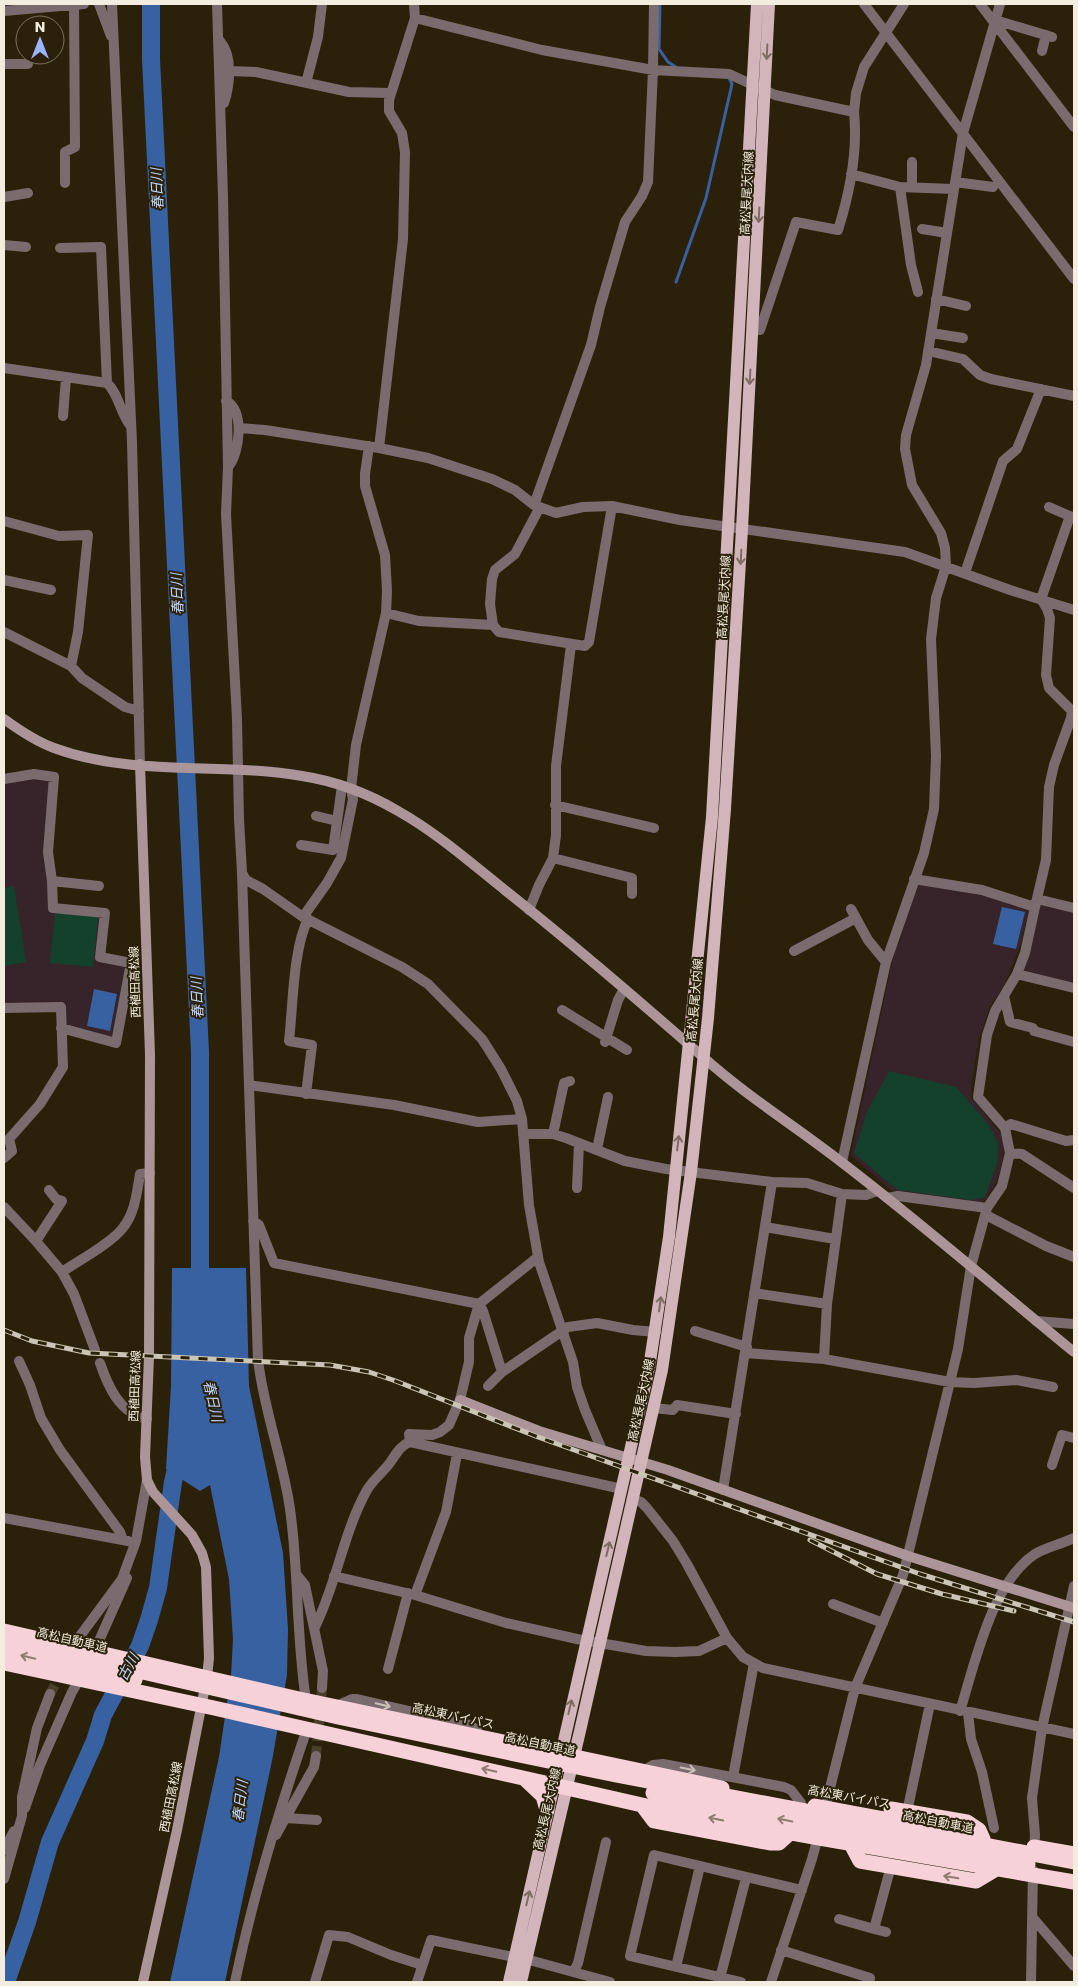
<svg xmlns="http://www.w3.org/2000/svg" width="1078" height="1986" font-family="Poppins,'Noto Sans JP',sans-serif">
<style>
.education{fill:#37242a}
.green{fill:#14412b}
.water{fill:#3861a2}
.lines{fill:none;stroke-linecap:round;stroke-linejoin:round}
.stream{stroke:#3861a2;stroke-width:3}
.river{stroke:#3861a2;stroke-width:18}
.street-tunnel{stroke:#49402a;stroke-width:10;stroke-dasharray:10 5;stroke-linecap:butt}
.street{stroke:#7a6c6e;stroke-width:10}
.secondary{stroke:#ac9599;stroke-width:10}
.primary{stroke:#d2b5ba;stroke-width:12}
.highway{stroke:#f6d2d8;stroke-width:15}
.rail-casing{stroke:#ccc5b5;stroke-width:5}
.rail{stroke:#2b210a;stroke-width:3;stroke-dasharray:9;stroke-linecap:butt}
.highway-bridge{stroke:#f6d2d8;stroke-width:15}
.oneway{stroke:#7e6b62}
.oneway2{stroke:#907a71}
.oneway3{stroke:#c9c0b7}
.labels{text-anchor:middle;stroke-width:4;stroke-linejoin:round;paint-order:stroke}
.street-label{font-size:12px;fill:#f3eddf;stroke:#2b210a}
.water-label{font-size:14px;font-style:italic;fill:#c1d8fe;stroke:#2b210a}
</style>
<rect width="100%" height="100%" fill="#2b210a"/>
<path class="education" d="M 36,777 L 51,778 L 51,909 L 102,914 L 96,957 L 129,964 L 114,1038 L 64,1026 L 64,1004 L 4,1004 L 4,782 Z
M 916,883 L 982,894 L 1029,910 L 1021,944 L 1004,986 L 990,1006 L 979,1038 L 972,1078 L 971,1097 L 1001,1134 L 1004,1144 L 1003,1159 L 997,1181 L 986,1199 L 979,1204 L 898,1193 L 888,1188 L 851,1155 L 896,944 L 899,944 L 905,924 L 902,922 Z
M 1040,905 L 1074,912 L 1074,984 L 1021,971 Z"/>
<path class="green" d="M 14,886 L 26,962 L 4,966 L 4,888 Z
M 55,913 L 98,917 L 93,967 L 50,963 Z
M 889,1071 L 956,1087 L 988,1124 L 998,1143 L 997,1164 L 985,1197 L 971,1200 L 899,1190 L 890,1184 L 854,1153 L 867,1112 Z"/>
<path class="water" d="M 1002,907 L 1025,912 L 1016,949 L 993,944 Z
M 94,989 L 117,994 L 110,1031 L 87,1026 Z
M 172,1268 L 246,1268 L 249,1386 L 283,1553 L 288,1629 L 287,1675 L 272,1761 L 225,1982 L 170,1982 L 219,1757 L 231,1676 L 233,1639 L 229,1579 L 210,1485 L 200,1491 L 166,1469 L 171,1386 Z"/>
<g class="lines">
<path class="stream" d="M 660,4 L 659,49 L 668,62 L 676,67
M 676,282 L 706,198 L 732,84 L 729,78"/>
<path class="river" d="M 151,4 L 151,59 L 200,1052 L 200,1291
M 6,1982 L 27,1922 L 50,1842 L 95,1741 L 103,1715 L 140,1646 L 149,1620 L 158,1588 L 173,1482 L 180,1452"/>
<path class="street-tunnel" d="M 50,1694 L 63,1670
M 316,1756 L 322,1688"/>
<path class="street" d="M 99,4 L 111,36
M 112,4 L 132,442 L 140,764
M 217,4 L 223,197 L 228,467 L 226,514 L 237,719 L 239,819 L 242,873 L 258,1360 C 264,1411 283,1459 290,1509 C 299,1572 296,1637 306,1700
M 864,4 L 1074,279
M 980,4 L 1074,127
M 4,11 L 84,4
M 415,18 L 542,50 L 653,70 L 729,74 L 775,95 L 854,112 C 858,151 850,192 838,230 L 796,222 L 760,330 L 753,330
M 995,20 L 1052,37
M 220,41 C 233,56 230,85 224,103
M 1042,51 L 1046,35
M 4,64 L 28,64
M 230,71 L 256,72 L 349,92 L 390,93
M 306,83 L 318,37 L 322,4
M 854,112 L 856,93 L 864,67 L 904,4
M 851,174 L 900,187 L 953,189
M 955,182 L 993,187
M 65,183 L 65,152 L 75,147 L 74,5
M 900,187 L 911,265 L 918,292
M 912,187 L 912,162
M 4,197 L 28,193
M 922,229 L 947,233
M 4,245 L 26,247
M 60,248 L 101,247 L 107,383
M 936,299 L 966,306
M 931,333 L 963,338
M 928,351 L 963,359 L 980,375 L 991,379 L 1074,396
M 4,368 L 107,383 C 119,394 120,413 130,425
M 226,401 C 245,409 240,454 228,467
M 63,416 L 66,378
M 239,428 L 265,430 L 379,448 L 428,458 L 492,479 L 515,490 L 534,505 L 556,513 L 583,507 L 612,506 L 680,520 L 905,552 L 1010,590 L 1074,610
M 379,448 L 403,239 L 405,152 L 402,133 L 389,111 L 389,100 L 415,18 L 414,4
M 534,505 L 591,345 L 600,307 L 625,222 L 642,196 L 648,182 L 653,70 L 654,4
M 1049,507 L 1074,518
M 4,521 L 59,536 L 88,535 L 78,632 L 71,666
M 965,573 L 1003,461 L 1017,449 L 1041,389
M 4,580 L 51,590
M 386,613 L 419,621 L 493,625 L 499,632 L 585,646 L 589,642 L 612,506
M 493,625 L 490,604 L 492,579 L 495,570 L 515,554 L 540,507
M 4,632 L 71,666 L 82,678 L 113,699 L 125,707 L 139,711
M 4,779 L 34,774 L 54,777 L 48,852 L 52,881 L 53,908 L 105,913 L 100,957 L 131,963 L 116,1043 L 61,1028
M 555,805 L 654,828
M 316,816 L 337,821
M 301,845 L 333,850 L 342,786
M 553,858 L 632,878 L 632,894
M 242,873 L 246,880 L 263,889 L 303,917 L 402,967 L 428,984 L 482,1039 L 501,1069 L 517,1101 L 522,1119 L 529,1205 L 539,1262 L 573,1362 L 577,1387 L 585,1410 L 602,1450
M 914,879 L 982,890 L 1035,907 L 1046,860 L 1049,787 L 1054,765 L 1071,718 L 1072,711 L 1049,688 L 1046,675 L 1050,618 L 1047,609 L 1041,599 L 1070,516
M 52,881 L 99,886
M 1037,899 L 1074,908
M 851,909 L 868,940 L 886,962
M 529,910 L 539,885 L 553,858 L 556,835 L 556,766 L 571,645
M 303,917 L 327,883 L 341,858 L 353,799 L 351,789 L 356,745 L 386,613 L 387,591 L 385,555 L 365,486 L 365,474 L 369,446
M 794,951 L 856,918
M 1017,974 L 1074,988
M 1004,996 L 1010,1022 L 1033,1028 L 1034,1031 L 1074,1042
M 4,1008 L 61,1007 L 63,1067 L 40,1104 L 9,1139 L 12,1151 L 4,1158
M 562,1010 L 627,1050
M 605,1042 L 618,1000 L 624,989
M 249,1085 L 394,1105 L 478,1122 L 522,1119
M 306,1094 L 312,1045 L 289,1041 C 293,1006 293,949 308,919
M 1005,1128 L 1011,1124 L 1066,1141 L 1074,1140
M 523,1134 L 553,1134 L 566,1138 L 625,1161 L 666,1169 L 772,1182 L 807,1183 L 842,1194 L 866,1195 L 877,1191
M 553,1134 L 564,1083 L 570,1081
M 597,1149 L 608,1097
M 1010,1153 L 1022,1154 L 1074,1188
M 842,1162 L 886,962 L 924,853 L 934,809 L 936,756 L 931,639 L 936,598 L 946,566 L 945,548 L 941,533 L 912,485 L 905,449 L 906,435 L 926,365 L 963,133 L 1000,4
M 577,1188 L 579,1143
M 887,1198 L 898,1196 L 987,1208
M 4,1207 L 35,1240 L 62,1272
M 986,1215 L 1046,1246 L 1074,1257
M 253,1221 L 259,1225 L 274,1263 L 479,1304 L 483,1311 L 502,1372
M 765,1227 L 835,1239
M 36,1241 L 62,1201 L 56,1199 L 49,1190
M 754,1293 L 827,1304
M 1036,1321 L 1074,1324
M 695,1331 L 747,1347
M 95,1350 L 74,1294 L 62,1272 C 78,1261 110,1244 122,1229 C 135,1214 137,1192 140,1174 L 150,1173
M 746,1353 L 824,1359 L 950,1382 L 974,1383 L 1016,1380 L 1053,1387
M 824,1359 L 827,1304 L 842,1194
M 19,1361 L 30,1385 L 41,1418 L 60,1450 L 120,1532 L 123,1540
M 100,1363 C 108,1386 119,1413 147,1419
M 488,1386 L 502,1372 L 568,1327 L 597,1323 L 633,1330 L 656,1332
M 653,1408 L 673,1410 L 677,1405 L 736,1414
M 410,1442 L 409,1434 L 432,1435 L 440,1432 L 449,1425 L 460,1400 L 469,1362 L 469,1338 L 479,1304 L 538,1257
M 1052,1465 L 1062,1435 L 1074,1438
M 723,1490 L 772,1182
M 632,1499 L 641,1502 L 647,1508 L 673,1541 L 687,1564 L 727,1638 L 743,1657 L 763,1668 L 1074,1734
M 4,1518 L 128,1541
M 297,1575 L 305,1585 L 323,1671 L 322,1688
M 334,1576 L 415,1595 L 446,1512 L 457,1454
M 415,1595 L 506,1623 L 577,1639 L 646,1651 L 675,1652 L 699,1651 L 727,1638
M 833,1604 L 883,1623
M 315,1627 C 337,1583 343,1533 367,1490 C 372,1481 383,1472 389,1464 C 396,1455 399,1446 410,1442 L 622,1489
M 80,1636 L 122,1579 L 136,1541 L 147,1480
M 94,1652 L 127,1578
M 388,1669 L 408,1593
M 336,1706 L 352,1699 L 357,1699 L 470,1725 L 477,1730 L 479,1737
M 960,1711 C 975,1663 992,1582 1035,1554 C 1046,1547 1062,1544 1074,1538
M 968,1713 L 971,1739 L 982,1772 L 994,1828
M 642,1772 L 653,1765 L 663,1764 L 784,1787 L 791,1790 L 801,1803
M 733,1777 L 754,1663
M 25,1808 L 40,1765 L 72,1692 L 79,1680
M 824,1812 L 855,1688 L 903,1575 L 958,1349 L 971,1266 L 987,1208 L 1002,1186 L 1010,1153 L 1005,1128 L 978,1097 L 987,1035 L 995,1011 L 1017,974 L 1025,953 L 1035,907
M 907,1812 L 930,1704
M 286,1818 L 317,1820
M 276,1835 L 314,1767 L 316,1756
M 4,1850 L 14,1831
M 1034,1853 L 1035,1835 L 1032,1798 L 1042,1728 L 1074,1586
M 4,1879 L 22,1816 L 22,1797 L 37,1728 L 50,1694
M 1033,1918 L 1074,1966
M 839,1919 L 874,1929
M 886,1932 L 874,1929 L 891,1866
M 781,1950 L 870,1978 L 869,1982
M 676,1967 L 700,1866
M 574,1971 L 578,1963 L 606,1842
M 720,1978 L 746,1878
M 235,1982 C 253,1896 278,1813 307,1729
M 315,1982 L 329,1935 L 348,1937 L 391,1955 L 422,1965
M 417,1982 L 431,1940 L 533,1961 L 610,1982
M 741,1982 L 630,1956 L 654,1855 L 802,1890
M 771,1982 L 812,1859 L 819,1833
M 1031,1982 L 1033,1870"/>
<path class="secondary" d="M 4,719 C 19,730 35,741 54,748 C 133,777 220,762 302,776 C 335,781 369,794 398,811 C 437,833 471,863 506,891 C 573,944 638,1000 702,1056 C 745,1095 795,1126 840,1161 C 920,1222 996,1288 1074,1352
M 140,764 L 150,1055 L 149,1357 L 145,1457 L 147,1480 L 153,1492 L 192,1535 L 202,1553 L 206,1567 L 209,1658 L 207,1677 L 177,1830 L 143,1982
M 460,1400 L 539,1431 L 668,1470 L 908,1556 L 1074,1608"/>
<path class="primary" d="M 509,1982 L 649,1368 L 669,1237 L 712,817 L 757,4
M 521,1982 L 580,1731 L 662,1370 L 691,1172 L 708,1018 L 725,809 L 742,529 L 769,4"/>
<path class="highway" d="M 4,1631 L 299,1699 L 722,1788
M 4,1663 L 214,1708 L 642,1805 L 818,1838 L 1074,1882
M 526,1780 L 543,1796 L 547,1810
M 642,1805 L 654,1821 L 770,1843 L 779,1843 L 790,1833
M 815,1806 L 933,1828
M 891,1809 L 967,1822 L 979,1830 L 983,1839
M 851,1844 L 860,1861 L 976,1881 L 996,1869
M 1034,1847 L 1074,1854"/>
<g class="rail-casing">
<path id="rail" d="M 4,1330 L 32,1341 L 89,1353 L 330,1365 L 369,1372 L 393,1380 L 538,1437 L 920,1574 L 1074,1622
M 810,1540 L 877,1574 L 942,1594 L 1014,1611"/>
</g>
<use href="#rail" class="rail"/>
<path class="highway-bridge" d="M 4,1640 L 338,1717 L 616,1775 L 1074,1862
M 4,1651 L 135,1680
M 653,1793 L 862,1835 L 1028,1864"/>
</g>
<defs><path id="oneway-shaft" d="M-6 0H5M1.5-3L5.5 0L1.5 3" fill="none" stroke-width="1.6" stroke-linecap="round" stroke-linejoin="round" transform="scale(1.25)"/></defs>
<g class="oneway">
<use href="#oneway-shaft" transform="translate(767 52) rotate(93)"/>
<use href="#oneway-shaft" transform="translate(759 215) rotate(93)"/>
<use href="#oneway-shaft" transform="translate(750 377) rotate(93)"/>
<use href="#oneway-shaft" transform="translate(741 557) rotate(93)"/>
<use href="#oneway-shaft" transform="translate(678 1143) rotate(-83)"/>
<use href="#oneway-shaft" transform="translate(660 1304) rotate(-82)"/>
<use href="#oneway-shaft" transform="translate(608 1549) rotate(-77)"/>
<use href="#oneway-shaft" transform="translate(570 1707) rotate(-77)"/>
<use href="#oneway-shaft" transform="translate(528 1898) rotate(-77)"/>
</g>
<g class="oneway2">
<use href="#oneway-shaft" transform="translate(28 1657) rotate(-167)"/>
<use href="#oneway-shaft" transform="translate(489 1770) rotate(-167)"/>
<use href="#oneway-shaft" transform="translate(716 1819) rotate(-169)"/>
<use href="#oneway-shaft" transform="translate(785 1820) rotate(-169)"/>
<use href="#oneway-shaft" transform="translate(951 1877) rotate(-170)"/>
</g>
<g class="oneway3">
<use href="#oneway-shaft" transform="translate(383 1705) rotate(13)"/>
<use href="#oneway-shaft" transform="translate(688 1769) rotate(11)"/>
</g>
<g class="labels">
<g class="street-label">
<text transform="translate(747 193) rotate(-87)" y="4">高松長尾大内線</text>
<text transform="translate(724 597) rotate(-87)" y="4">高松長尾大内線</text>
<text transform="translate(135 982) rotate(-92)" y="4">西植田高松線</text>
<text transform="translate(695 1000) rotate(-85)" y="4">高松長尾大内線</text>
<text transform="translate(135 1386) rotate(-88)" y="4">西植田高松線</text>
<text transform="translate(641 1400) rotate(-78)" y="4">高松長尾大内線</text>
<text transform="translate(72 1640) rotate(13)" y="4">高松自動車道</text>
<text transform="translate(453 1716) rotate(12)" y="4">高松東バイパス</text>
<text transform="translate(540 1744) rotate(12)" y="4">高松自動車道</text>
<text transform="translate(171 1797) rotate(-79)" y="4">西植田高松線</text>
<text transform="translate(849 1797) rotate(10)" y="4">高松東バイパス</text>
<text transform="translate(547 1809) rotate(-77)" y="4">高松長尾大内線</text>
<text transform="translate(938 1822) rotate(11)" y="4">高松自動車道</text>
</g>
<g class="water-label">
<text transform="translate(157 189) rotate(-93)" y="5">春日川</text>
<text transform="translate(177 594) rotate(-93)" y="5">春日川</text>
<text transform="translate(197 998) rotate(-93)" y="5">春日川</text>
<text transform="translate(213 1401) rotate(77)" y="5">春日川</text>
<text transform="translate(128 1667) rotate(-62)" y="5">古川</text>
<text transform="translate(240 1801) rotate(-83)" y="5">春日川</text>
</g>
</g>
<rect width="1078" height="1986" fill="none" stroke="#f3eddf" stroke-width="10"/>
<g transform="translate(40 40)"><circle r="24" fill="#2b210a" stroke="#7b735f"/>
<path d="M0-4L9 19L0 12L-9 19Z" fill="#9cb4fd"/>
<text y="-8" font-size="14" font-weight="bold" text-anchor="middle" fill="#f3eddf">N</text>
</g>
</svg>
